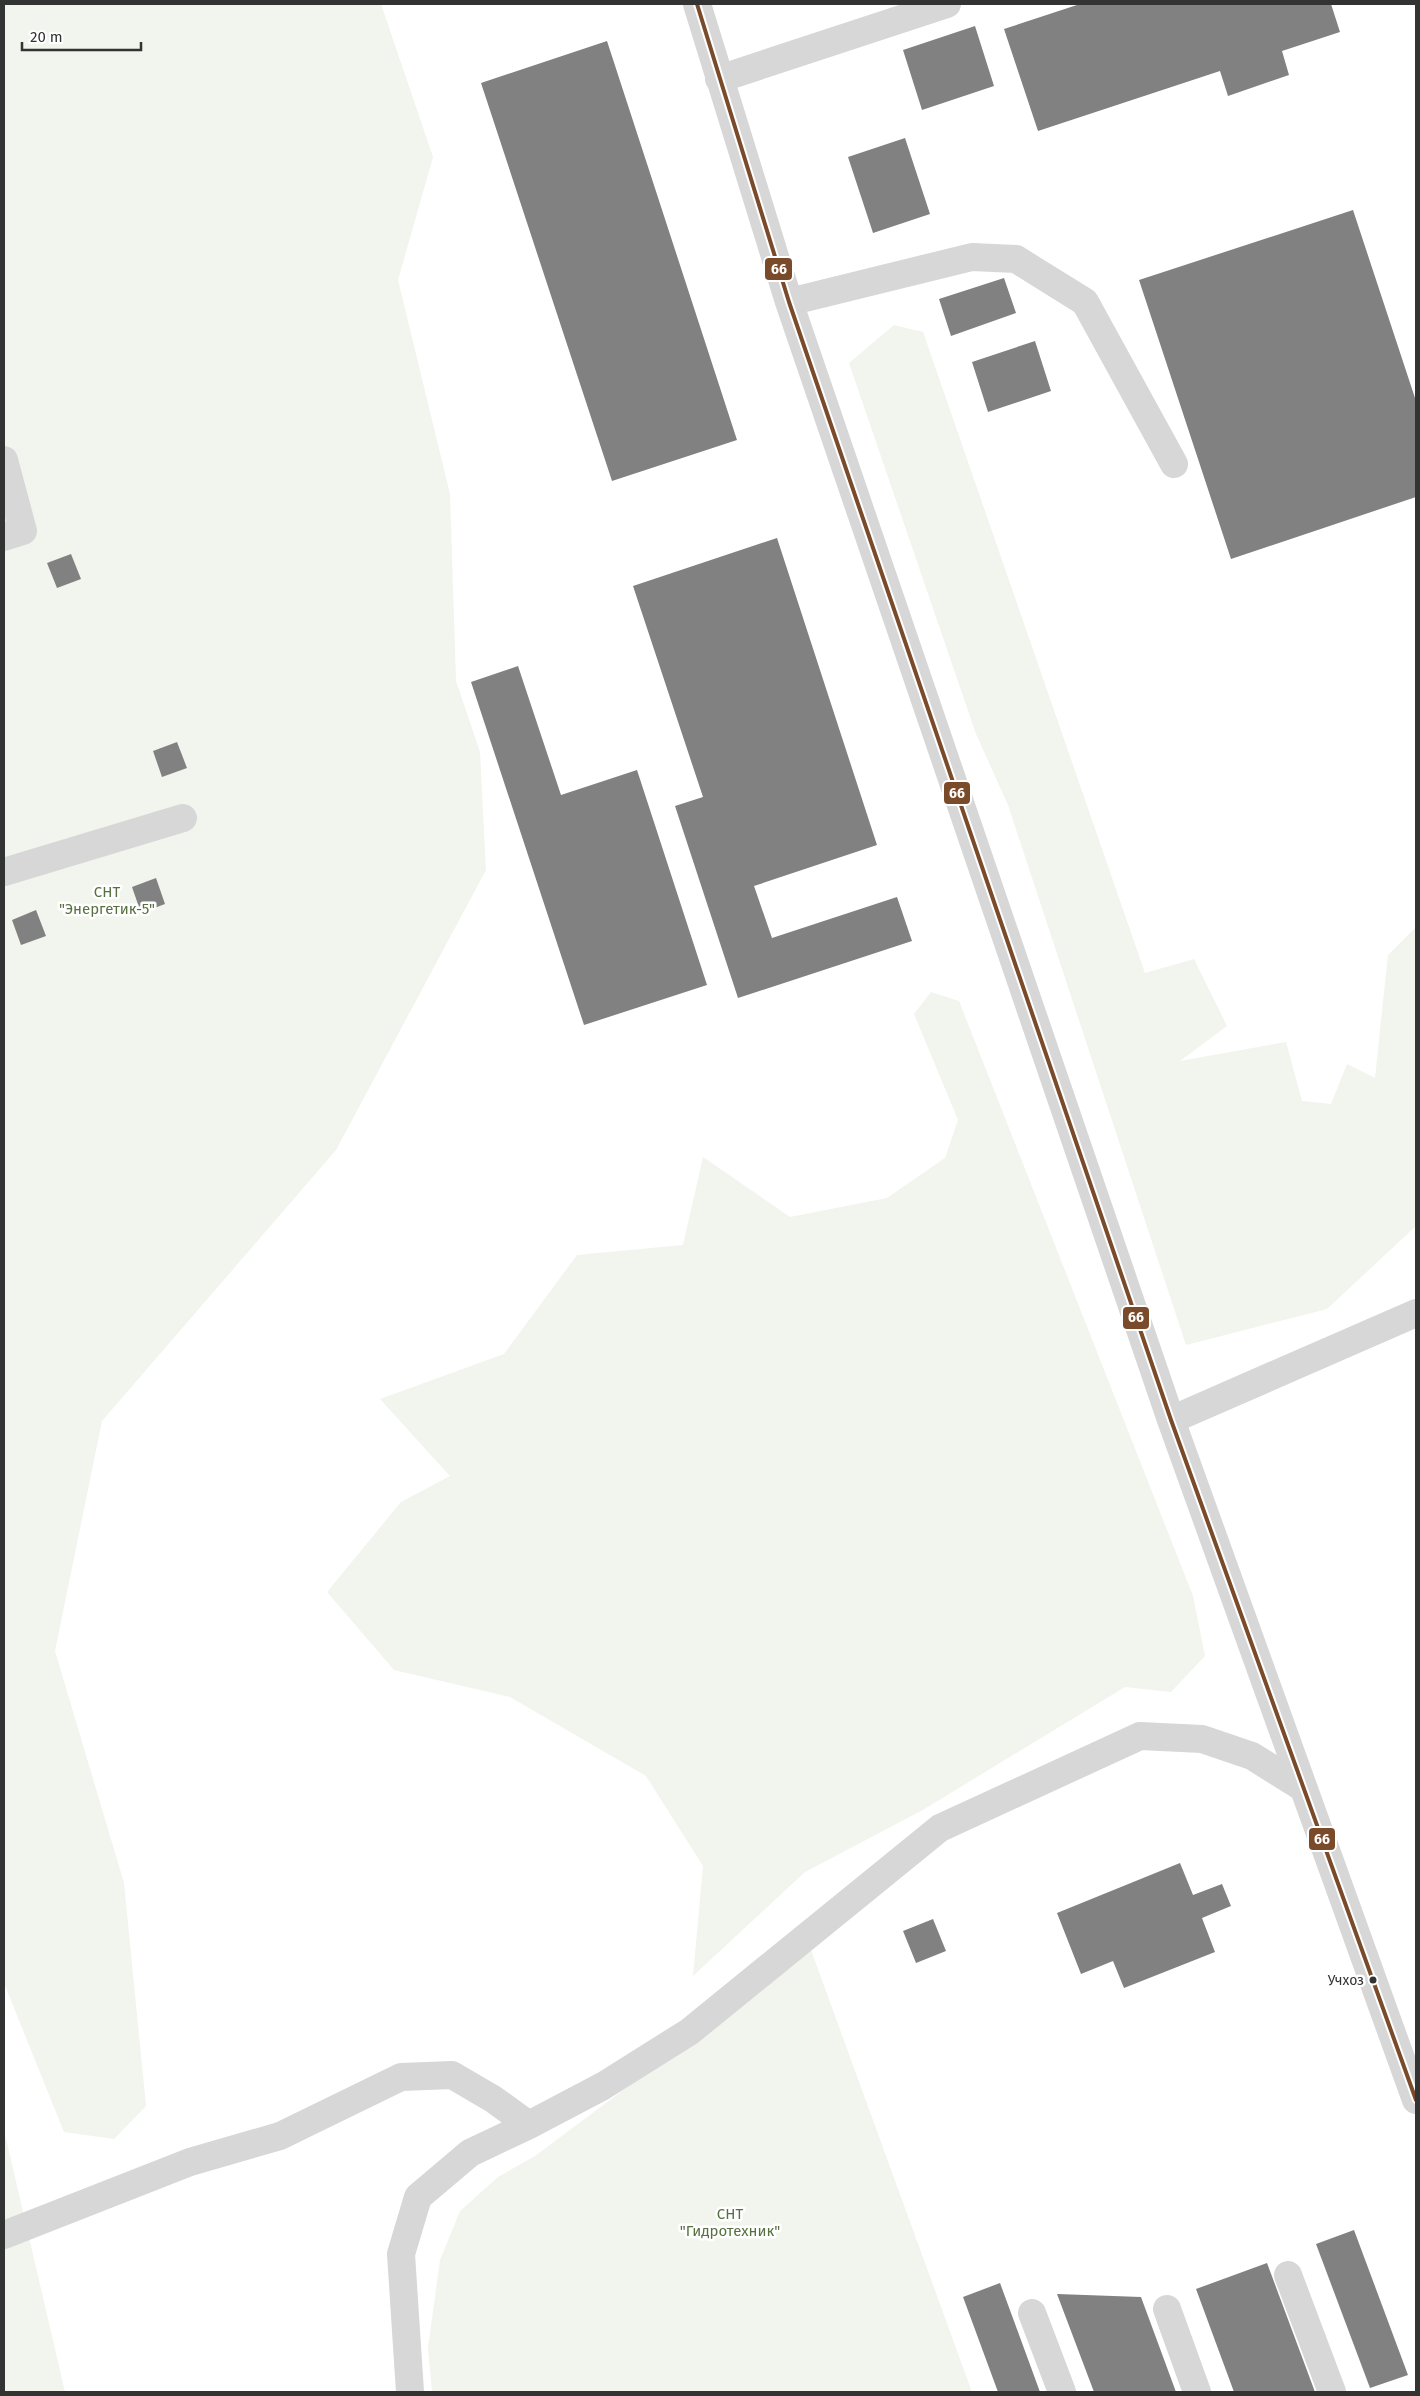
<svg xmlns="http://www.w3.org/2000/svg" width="1420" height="2396" font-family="'Fira Sans',sans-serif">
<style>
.green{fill:#f1f5ed}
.building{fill:#818181}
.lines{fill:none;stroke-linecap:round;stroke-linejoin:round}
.minor{stroke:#d7d7d7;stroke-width:28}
.bus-1-casing{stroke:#fff;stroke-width:8}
.bus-1{stroke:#7a4b2a;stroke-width:4}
.bus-dot{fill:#333;stroke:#fff;stroke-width:2}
.labels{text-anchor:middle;stroke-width:5;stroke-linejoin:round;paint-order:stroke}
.bus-label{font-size:14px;fill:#333;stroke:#fff;text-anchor:end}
.park-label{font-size:15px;fill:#56703f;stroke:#fff}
.line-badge{stroke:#fff;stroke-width:2}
.badge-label{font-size:14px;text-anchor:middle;font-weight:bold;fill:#fff}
</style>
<rect width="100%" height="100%" fill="#fff"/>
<path class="green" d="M 4,4 L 381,4 L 433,157 L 398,280 L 450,494 L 456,681 L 480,752 L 486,870 L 336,1150 L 102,1421 L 55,1651 L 124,1883 L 146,2106 L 114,2139 L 64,2132 L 4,1983 Z
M 894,325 L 923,332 L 1145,973 L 1194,959 L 1227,1026 L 1180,1061 L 1286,1042 L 1302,1101 L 1331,1104 L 1347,1064 L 1375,1078 L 1388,955 L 1416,927 L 1416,1226 L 1327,1309 L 1186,1345 L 1008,805 L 976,734 L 849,363 Z
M 931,992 L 959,1001 L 1193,1596 L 1205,1656 L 1171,1692 L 1125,1687 L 921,1811 L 805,1872 L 693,1976 L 703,1866 L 646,1776 L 510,1697 L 394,1670 L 327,1592 L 401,1502 L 450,1476 L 380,1399 L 504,1354 L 577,1255 L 683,1245 L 703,1157 L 790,1217 L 887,1198 L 945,1158 L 958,1120 L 914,1014 Z
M 811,1950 L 972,2392 L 432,2392 L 428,2348 L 440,2260 L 460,2211 L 498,2177 L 535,2156 Z
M 4,2130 L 65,2392 L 4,2392 Z"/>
<path class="building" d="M 1080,4 L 1331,4 L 1340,32 L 1282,51 L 1289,75 L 1228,96 L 1220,71 L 1038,131 L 1004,29 Z
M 975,26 L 994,86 L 922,110 L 903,50 Z
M 607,41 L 737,440 L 612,481 L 481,83 Z
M 905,138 L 930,214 L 873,233 L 848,157 Z
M 1353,210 L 1416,401 L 1416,497 L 1231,559 L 1139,280 Z
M 1004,278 L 1016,313 L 951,336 L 939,299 Z
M 1035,341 L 1051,391 L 988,412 L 972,362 Z
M 777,538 L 877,845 L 754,886 L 772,938 L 897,897 L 912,941 L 738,998 L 675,806 L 703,797 L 633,586 Z
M 71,554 L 81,579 L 57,588 L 47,563 Z
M 518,666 L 561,795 L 637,770 L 707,985 L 584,1025 L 471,682 Z
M 177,742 L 187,768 L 162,777 L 153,751 Z
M 156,878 L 165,904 L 141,913 L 132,887 Z
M 36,910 L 46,936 L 21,945 L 12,920 Z
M 1180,1863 L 1193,1895 L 1222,1884 L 1231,1906 L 1202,1918 L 1215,1952 L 1124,1988 L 1113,1961 L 1081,1974 L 1057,1913 Z
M 933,1919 L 946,1951 L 916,1963 L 903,1931 Z
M 1354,2230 L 1408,2375 L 1370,2388 L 1316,2244 Z
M 1267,2263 L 1315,2392 L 1234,2392 L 1196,2289 Z
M 1000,2283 L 1040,2392 L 998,2392 L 963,2297 Z
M 1057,2294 L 1141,2297 L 1176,2392 L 1094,2392 Z"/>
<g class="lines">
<path class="minor" d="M 697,4 L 789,302 L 1171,1420 L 1416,2100
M 719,79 L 947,4
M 789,302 L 972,257 L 1016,259 L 1085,302 L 1174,464
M 4,460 L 23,531 L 4,537
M 4,872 L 183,818
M 1171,1420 L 1416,1313
M 4,2235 L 190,2162 L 280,2136 L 401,2077 L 452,2075 L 493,2099 L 529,2125
M 1288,2275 L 1332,2392
M 1167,2309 L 1197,2392
M 1032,2313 L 1062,2392
M 410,2392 L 401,2254 L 418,2197 L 470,2153 L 529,2125 L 603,2086 L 689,2032 L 940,1828 L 1140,1736 L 1202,1739 L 1252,1756 L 1303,1788"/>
<g class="bus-1-casing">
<path id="bus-1" d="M 697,4 L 789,302 L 1171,1420 L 1416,2100"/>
</g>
<use href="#bus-1" class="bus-1"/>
</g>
<circle class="bus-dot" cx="1373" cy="1980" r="4.5"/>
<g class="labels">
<g class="bus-label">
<text x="1364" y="1985">Учхоз</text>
</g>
<g class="park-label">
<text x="107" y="897">СНТ<tspan x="107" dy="17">"Энергетик-5"</tspan></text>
<text x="730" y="2219">СНТ<tspan x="730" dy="17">"Гидротехник"</tspan></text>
</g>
</g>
<g class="line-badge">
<rect x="764" y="257" width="29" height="24" rx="5" fill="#7a4b2a"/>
<rect x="943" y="781" width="28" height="24" rx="5" fill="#7a4b2a"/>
<rect x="1122" y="1306" width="28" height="24" rx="5" fill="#7a4b2a"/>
<rect x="1308" y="1827" width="28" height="24" rx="5" fill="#7a4b2a"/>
</g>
<g class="badge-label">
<text x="779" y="274">66</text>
<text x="957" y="798">66</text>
<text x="1136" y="1322">66</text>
<text x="1322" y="1844">66</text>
</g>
<rect width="1420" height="2396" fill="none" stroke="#333333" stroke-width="10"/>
<path d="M22 42v8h119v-8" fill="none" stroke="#333333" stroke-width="2.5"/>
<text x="30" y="42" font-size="15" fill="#333333" stroke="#ffffff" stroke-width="4" paint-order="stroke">20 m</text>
</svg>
